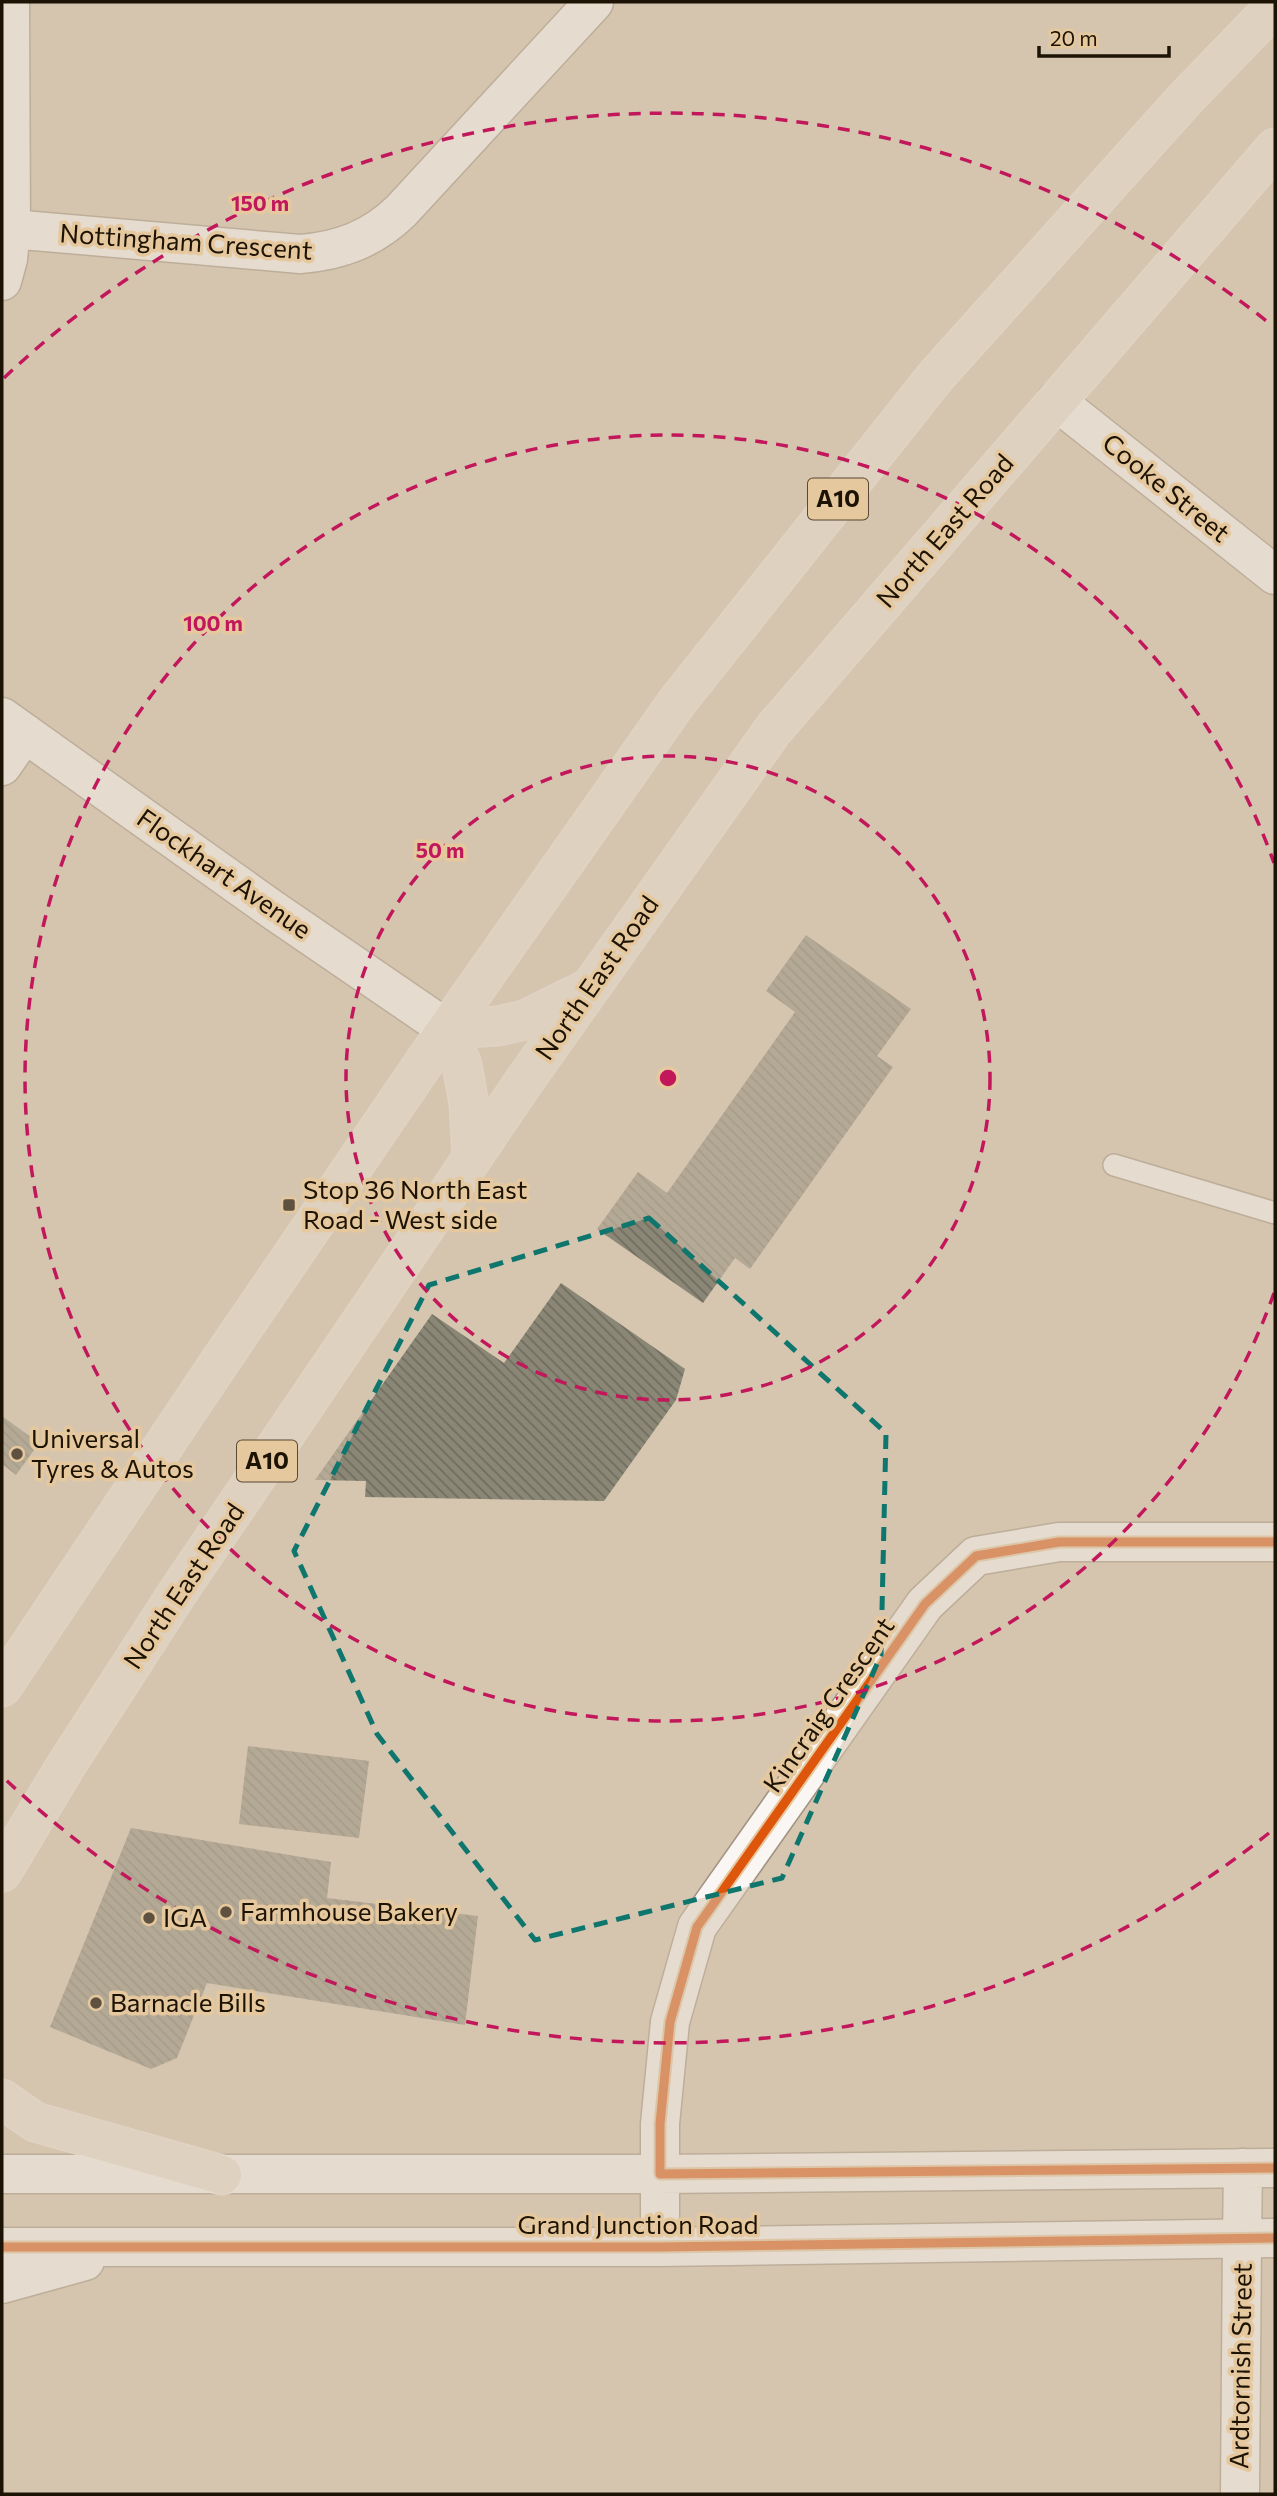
<svg xmlns="http://www.w3.org/2000/svg" width="1277" height="2496" font-family="Commissioner,sans-serif">
<style>
.building{fill:url(#building-back-hatch)}
.lines{fill:none;stroke-linecap:round;stroke-linejoin:round}
.lane-casing{stroke:#9f9281;stroke-width:24}
.street-casing{stroke:#9f9281;stroke-width:41}
.secondary-casing{stroke:#9f9281;stroke-width:41}
.highway-casing{stroke:#ede5db;stroke-width:41}
.lane{stroke:#f9f6f3;stroke-width:21}
.street{stroke:#f9f6f3;stroke-width:38}
.secondary{stroke:#f9f6f3;stroke-width:38}
.highway{stroke:#e8e0d5;stroke-width:38}
.cycleway-casing{stroke:#e6c89f;stroke-width:13}
.cycleway{stroke:#de560c;stroke-width:9}
.marked{fill:none;stroke:#0f766e;stroke-width:5;stroke-dasharray:14 9;stroke-linejoin:round}
.ring{fill:none;stroke:#c2185b;stroke-width:3.5;stroke-dasharray:12 9}
.poi-dot{fill:#5e5140;stroke:#e6c89f;stroke-width:2.5}
.labels{text-anchor:middle;stroke-width:7;stroke-linejoin:round;paint-order:stroke}
.shield{fill:#e6c89f;stroke:#594932;stroke-width:2}
.shield-label{font-size:24px;font-weight:bold;fill:#1d1304}
.street-label{font-size:26px;fill:#1d1304;stroke:#e6c89f}
.poi-label{font-size:26px;fill:#1d1304;stroke:#e6c89f;text-anchor:start}
.centre{fill:#c2185b;stroke:#e6c89f;stroke-width:3.5}
.ring-label{font-size:21px;text-anchor:middle;font-weight:bold;fill:#c2185b;stroke:#e6c89f;stroke-width:7;stroke-linejoin:round;paint-order:stroke}
</style>
<defs>
<pattern id="building-back-hatch" width="6" height="6" patternUnits="userSpaceOnUse" patternTransform="scale(1.75)"><rect width="6" height="6" fill="#8a8776"/><path d="M-1 5l2 2M0 0l6 6M5-1l2 2" fill="none" stroke="#706d5f"/></pattern>
</defs>
<rect width="100%" height="100%" fill="#d6c5af"/>
<path class="building" d="M 806,935 L 911,1009 L 877,1056 L 893,1067 L 750,1269 L 735,1258 L 703,1303 L 597,1229 L 638,1172 L 667,1193 L 795,1012 L 766,991 Z
M 561,1283 L 685,1369 L 676,1400 L 604,1501 L 365,1497 L 366,1481 L 315,1480 L 432,1314 L 504,1363 Z
M 2,1416 L 39,1443 L 16,1475 L 2,1464 Z
M 248,1746 L 369,1761 L 359,1838 L 239,1824 Z
M 131,1828 L 331,1862 L 327,1898 L 478,1916 L 465,2025 L 207,1983 L 177,2058 L 151,2069 L 50,2027 Z"/>
<g class="lines">
<g class="lane-casing">
<path id="lane" d="M 1114,1165 L 1275,1213"/>
</g>
<g class="street-casing">
<path id="street" d="M 11,229 L 300,254 C 340,251 372,239 401,211 L 594,2
M 2,281 L 8,259 L 11,229 L 10,2
M 1056,401 L 1275,575
M 2,717 L 273,910 L 447,1029
M 2,766 L 25,733
M 660,2174 L 660,2124 L 670,2022 L 697,1927 L 925,1604 L 976,1556 L 1059,1542 L 1275,1542
M 1240,2494 L 1242,2238"/>
</g>
<g class="secondary-casing">
<path id="secondary" d="M 2,2174 L 660,2174 L 1275,2168
M 660,2174 L 660,2247
M 1242,2238 L 1243,2168
M 2,2247 L 660,2247 L 1275,2238
M 2,2284 L 85,2261"/>
</g>
<g class="highway-casing">
<path id="highway" d="M 447,1029 L 498,1026 L 525,1020 L 586,990
M 447,1029 L 462,1065 L 469,1104 L 472,1158
M 2,1687 L 219,1363 L 447,1029 L 677,702 L 936,376 L 1185,99 L 1275,6
M 2,1872 L 65,1767 L 178,1592 L 525,1080 L 773,730 L 1275,148
M 2,2099 L 35,2122 L 222,2175"/>
</g>
<use href="#lane" class="lane"/>
<use href="#street" class="street"/>
<use href="#secondary" class="secondary"/>
<use href="#highway" class="highway"/>
<g class="cycleway-casing">
<path id="cycleway" d="M 1275,1542 L 1059,1542 L 976,1556 L 925,1604 L 697,1927 L 670,2022 L 660,2124 L 660,2174 L 1275,2168
M 2,2247 L 660,2247 L 1275,2238"/>
</g>
<use href="#cycleway" class="cycleway"/>
</g>
<path d="M0 0H1277V2496H0ZM 649,1218 L 886,1433 L 881,1655 L 782,1878 L 535,1940 L 377,1734 L 294,1551 L 429,1285 Z" fill="#d6c5af" fill-opacity=".55" fill-rule="evenodd"/>
<path class="marked" d="M 649,1218 L 886,1433 L 881,1655 L 782,1878 L 535,1940 L 377,1734 L 294,1551 L 429,1285 Z"/>
<g class="ring">
<circle cx="668" cy="1078" r="322"/>
<path d="M1274 1293A643 643 0 1 1 1274 863"/>
<path d="M1269 1833A965 965 0 0 1 4 1778M4 378A965 965 0 0 1 1269 323"/>
</g>
<g class="poi-dot">
<rect x="282" y="1198" width="14" height="14" rx="3.5"/>
<circle cx="17" cy="1454" r="7"/>
<circle cx="226" cy="1912" r="7"/>
<circle cx="149" cy="1918" r="7"/>
<circle cx="96" cy="2003" r="7"/>
</g>
<g class="labels">
<g class="shield">
<rect x="808" y="478.5" width="60" height="41" rx="5"/>
<rect x="237" y="1440.5" width="60" height="41" rx="5"/>
</g>
<g class="shield-label">
<text x="838" y="507">A10</text>
<text x="267" y="1469">A10</text>
</g>
<g class="street-label">
<text transform="translate(186 242) rotate(4)" y="9">Nottingham Crescent</text>
<text transform="translate(1166 488) rotate(39)" y="9">Cooke Street</text>
<text transform="translate(945 531) rotate(-49)" y="9">North East Road</text>
<text transform="translate(224 874) rotate(35)" y="9">Flockhart Avenue</text>
<text transform="translate(597 978) rotate(-55)" y="9">North East Road</text>
<text transform="translate(184 1586) rotate(-56)" y="9">North East Road</text>
<text transform="translate(829 1705) rotate(-55)" y="9">Kincraig Crescent</text>
<text x="638" y="2234">Grand Junction Road</text>
<text transform="translate(1241 2366) rotate(-89)" y="9">Ardtornish Street</text>
</g>
<g class="poi-label">
<text x="303" y="1199">Stop 36 North East<tspan x="303" dy="30">Road - West side</tspan></text>
<text x="31" y="1448">Universal<tspan x="31" dy="30">Tyres &amp; Autos</tspan></text>
<text x="240" y="1921">Farmhouse Bakery</text>
<text x="163" y="1927">IGA</text>
<text x="110" y="2012">Barnacle Bills</text>
</g>
</g>
<circle cx="668" cy="1078" r="10" class="centre"/>
<g class="ring-label">
<text x="260" y="211">150 m</text>
<text x="213" y="631">100 m</text>
<text x="440" y="858">50 m</text>
</g>
<rect width="1277" height="2496" fill="none" stroke="#1d1304" stroke-width="7"/>
<path d="M1039 46v10h130v-10" fill="none" stroke="#1d1304" stroke-width="3.5"/>
<text x="1050" y="46" font-size="21" fill="#1d1304" stroke="#e6c89f" stroke-width="5" paint-order="stroke">20 m</text>
</svg>
